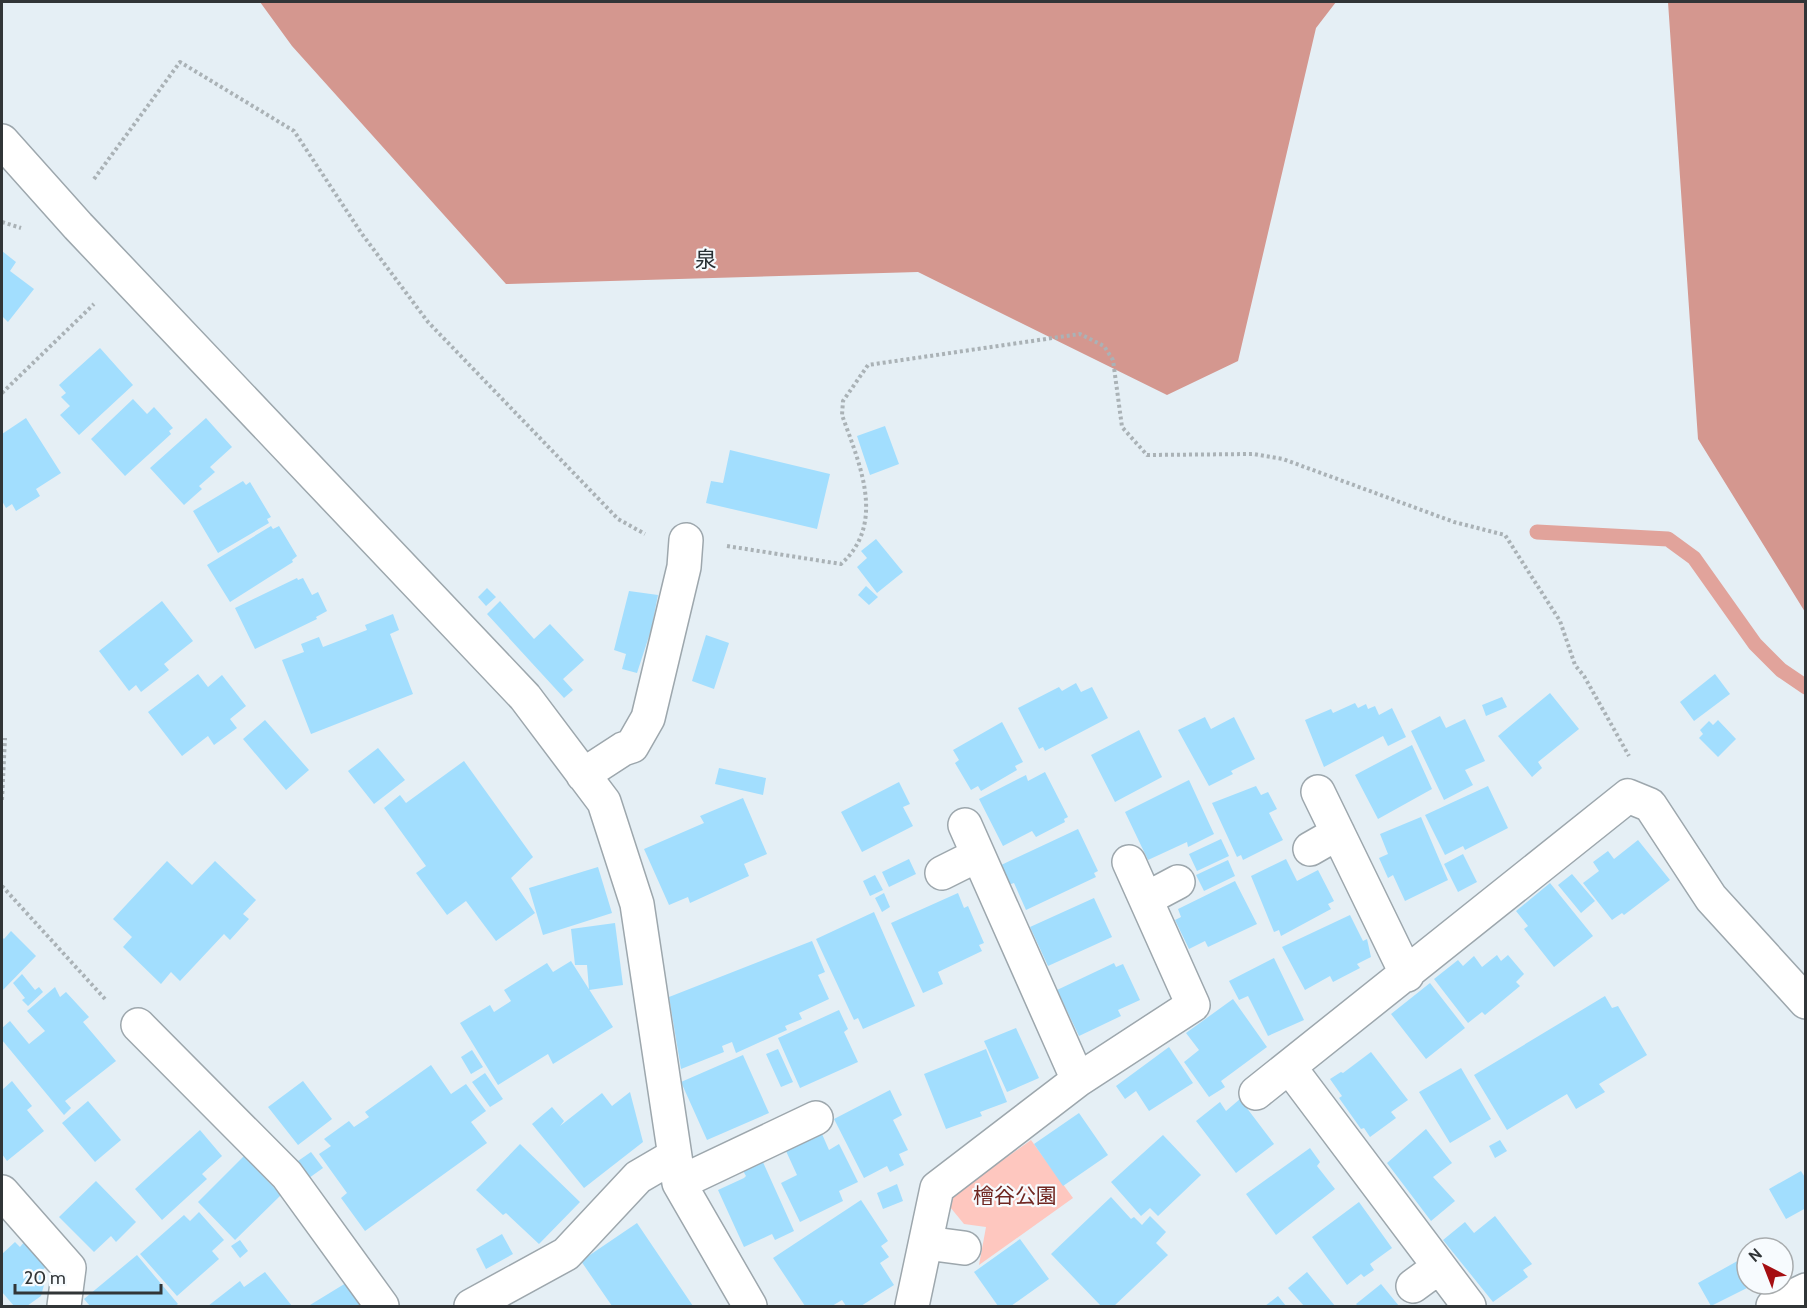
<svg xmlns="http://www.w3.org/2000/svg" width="1807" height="1308" font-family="Cabin,'Noto Sans JP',sans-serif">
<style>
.green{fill:#fec7bf}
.forest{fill:#d4978f}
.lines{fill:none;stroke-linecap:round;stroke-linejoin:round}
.stream{stroke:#e1a39b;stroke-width:15}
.building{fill:#a2defe}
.minor-casing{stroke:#9da7ad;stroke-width:36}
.path{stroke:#aab2b6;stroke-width:4;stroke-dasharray:3 3;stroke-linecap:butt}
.minor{stroke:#fff;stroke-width:33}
.labels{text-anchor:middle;stroke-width:4.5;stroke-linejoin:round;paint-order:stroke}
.park-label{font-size:21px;fill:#702721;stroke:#f7fbfe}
.neighbourhood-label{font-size:22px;fill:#283034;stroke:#f7fbfe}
</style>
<rect width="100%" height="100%" fill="#e5eff5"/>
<path class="green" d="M 1031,1140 L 1073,1198 L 979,1265 L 986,1227 L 964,1224 L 950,1207 L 952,1196 Z"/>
<path class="forest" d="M 260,2 L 1336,2 L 1316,28 L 1238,361 L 1167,395 L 918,272 L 506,284 L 292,46 Z
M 1668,2 L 1805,2 L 1805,612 L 1698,439 Z"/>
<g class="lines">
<path class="stream" d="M 1537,532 L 1668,539 L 1694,558 L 1755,644 L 1781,670 L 1806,687"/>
</g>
<path class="building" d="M 2,251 L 16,262 L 10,271 L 34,289 L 8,322 L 2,316 Z
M 100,348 L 133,385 L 79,435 L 60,415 L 70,406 L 61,397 L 66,393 L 59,385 Z
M 133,399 L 147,414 L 154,407 L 173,428 L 169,431 L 171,434 L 125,476 L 91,439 Z
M 26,418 L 61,473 L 36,489 L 40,496 L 16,511 L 12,504 L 6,508 L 2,501 L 2,434 Z
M 206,418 L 232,447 L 210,467 L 215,472 L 199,486 L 202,489 L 184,505 L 150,468 Z
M 885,426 L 899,464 L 870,475 L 857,436 Z
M 730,450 L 830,474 L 817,529 L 706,503 L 711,481 L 723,483 Z
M 243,481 L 246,485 L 250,482 L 271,517 L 267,519 L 269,523 L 218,553 L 193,511 Z
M 271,526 L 273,529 L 279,526 L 297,556 L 292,560 L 293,562 L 230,602 L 207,565 Z
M 876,539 L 903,572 L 877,593 L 857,567 L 867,558 L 861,551 Z
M 297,578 L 298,580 L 303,578 L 312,595 L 318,592 L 327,611 L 316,617 L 317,619 L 255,649 L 235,608 Z
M 866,586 L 878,597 L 869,605 L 858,595 Z
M 487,588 L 496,597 L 486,606 L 478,597 Z
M 629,591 L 658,595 L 651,630 L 637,673 L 622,669 L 626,654 L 614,650 Z
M 162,601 L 193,641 L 164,664 L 169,670 L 141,692 L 136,685 L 129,691 L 99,651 Z
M 500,601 L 534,639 L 550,624 L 584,660 L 563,679 L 573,690 L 564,698 L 487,614 Z
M 393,614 L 399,630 L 390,634 L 413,694 L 311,734 L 282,660 L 304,652 L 301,644 L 319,637 L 323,647 L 367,630 L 365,625 Z
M 706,635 L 729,643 L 714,689 L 692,681 Z
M 198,674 L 208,687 L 222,675 L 246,706 L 230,719 L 237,728 L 214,745 L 208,736 L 182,756 L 148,712 Z
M 1715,674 L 1730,694 L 1694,721 L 1680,702 Z
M 1076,683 L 1081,692 L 1092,687 L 1108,718 L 1045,751 L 1043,747 L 1039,749 L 1018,708 L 1059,687 L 1062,691 Z
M 1550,693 L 1579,729 L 1538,762 L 1542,768 L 1532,777 L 1498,736 Z
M 1502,697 L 1507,707 L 1486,716 L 1482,705 Z
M 1355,703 L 1358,708 L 1366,704 L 1368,709 L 1375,706 L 1379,715 L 1392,708 L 1406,737 L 1388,746 L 1383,736 L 1324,767 L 1305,720 L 1331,709 L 1333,713 Z
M 1440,716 L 1446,728 L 1465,719 L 1485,761 L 1465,770 L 1473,785 L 1444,800 L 1411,731 Z
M 1205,717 L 1211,729 L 1234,717 L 1255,759 L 1231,771 L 1233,774 L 1209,786 L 1178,730 Z
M 265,720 L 309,770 L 286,790 L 243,739 Z
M 1718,720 L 1736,739 L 1718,757 L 1699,738 L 1703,734 L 1700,730 L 1709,721 L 1713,725 Z
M 1002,722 L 1023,762 L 1015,766 L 1017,770 L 981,791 L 978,786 L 971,790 L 955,763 L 959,760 L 953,750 Z
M 1139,730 L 1162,777 L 1115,802 L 1091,755 Z
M 1412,745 L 1432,789 L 1378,819 L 1355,775 Z
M 378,748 L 405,780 L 374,804 L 348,771 Z
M 464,761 L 533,857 L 511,878 L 535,913 L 496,941 L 466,901 L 447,915 L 416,873 L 426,866 L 384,808 L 400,795 L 406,803 Z
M 719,768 L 766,778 L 763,795 L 715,784 Z
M 1045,772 L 1068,817 L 1064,819 L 1065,822 L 1036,837 L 1032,831 L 1003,846 L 979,799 L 1026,775 L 1028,781 Z
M 1189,780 L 1214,834 L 1188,847 L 1187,842 L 1148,860 L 1125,812 Z
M 899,782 L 910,804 L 903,807 L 913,826 L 862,852 L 841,812 Z
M 1256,786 L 1261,795 L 1268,792 L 1277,809 L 1269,813 L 1283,840 L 1243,860 L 1241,855 L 1237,857 L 1212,803 Z
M 1488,786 L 1508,828 L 1465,850 L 1463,846 L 1445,855 L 1425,815 Z
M 743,798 L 767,854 L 744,864 L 749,876 L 690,903 L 688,897 L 669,905 L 644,849 L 704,823 L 700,816 Z
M 1421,817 L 1448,880 L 1405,901 L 1393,875 L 1388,878 L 1379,858 L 1388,854 L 1380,834 Z
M 1078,829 L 1098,871 L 1094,873 L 1096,877 L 1026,910 L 1014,883 L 1008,885 L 999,866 Z
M 1221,839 L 1229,856 L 1197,871 L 1189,854 Z
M 1638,840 L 1670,880 L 1624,915 L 1622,913 L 1612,920 L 1583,883 L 1599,871 L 1593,862 L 1608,851 L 1614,859 Z
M 1463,854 L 1477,882 L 1458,892 L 1444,864 Z
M 909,859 L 916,874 L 889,887 L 882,872 Z
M 1286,859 L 1297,881 L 1318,870 L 1334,901 L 1328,904 L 1331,909 L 1281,936 L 1279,930 L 1274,932 L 1251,876 Z
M 1228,860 L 1235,876 L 1204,891 L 1196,875 Z
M 167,861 L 192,885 L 215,861 L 256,900 L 243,914 L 249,919 L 230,940 L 224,934 L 180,981 L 171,972 L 161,984 L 123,947 L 132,937 L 113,919 Z
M 598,867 L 612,913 L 543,935 L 529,888 Z
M 1572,874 L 1595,901 L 1581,913 L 1558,885 Z
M 875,875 L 883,890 L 870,896 L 863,881 Z
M 1235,881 L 1257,924 L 1208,947 L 1205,941 L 1189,949 L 1175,920 L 1181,917 L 1178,909 Z
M 1550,883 L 1593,936 L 1554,967 L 1524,929 L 1528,926 L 1516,911 Z
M 884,893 L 890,907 L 882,912 L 875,898 Z
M 958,893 L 964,908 L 968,906 L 984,943 L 979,945 L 982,951 L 938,972 L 943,984 L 923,993 L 891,923 Z
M 1094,898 L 1112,937 L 1048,966 L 1030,927 Z
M 874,912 L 915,1006 L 863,1029 L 858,1018 L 854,1020 L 816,939 Z
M 1350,915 L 1363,941 L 1367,939 L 1371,957 L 1357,964 L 1360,968 L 1333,982 L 1330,976 L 1305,990 L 1282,947 Z
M 615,923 L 623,985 L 589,990 L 587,965 L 575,965 L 571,929 Z
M 11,931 L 36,956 L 2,991 L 2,937 L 4,939 Z
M 812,941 L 825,972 L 818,975 L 829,999 L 799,1013 L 802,1019 L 785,1026 L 787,1030 L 736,1053 L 732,1042 L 722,1046 L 724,1052 L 681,1069 L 669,997 Z
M 1497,955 L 1501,961 L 1508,955 L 1524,974 L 1516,982 L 1520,986 L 1485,1015 L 1482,1012 L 1468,1023 L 1434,979 L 1458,960 L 1463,966 L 1474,956 L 1482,967 Z
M 1274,958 L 1304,1020 L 1268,1036 L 1248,996 L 1239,1000 L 1229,981 Z
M 571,961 L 613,1027 L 553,1064 L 548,1054 L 498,1085 L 460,1023 L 490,1005 L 494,1012 L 511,1001 L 504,990 L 547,963 L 553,972 Z
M 1114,963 L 1116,967 L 1123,964 L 1140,1000 L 1118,1010 L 1121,1016 L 1079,1036 L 1057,990 Z
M 22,974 L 35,990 L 39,987 L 43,992 L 28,1006 L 22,1000 L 25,998 L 13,983 Z
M 1430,983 L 1465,1028 L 1426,1059 L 1391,1014 Z
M 55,987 L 60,997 L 66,992 L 89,1017 L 83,1022 L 116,1061 L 65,1101 L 71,1108 L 64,1115 L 2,1040 L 2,1028 L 10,1021 L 29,1044 L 45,1031 L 27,1011 Z
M 1605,996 L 1612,1008 L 1618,1006 L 1647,1055 L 1599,1084 L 1605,1092 L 1576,1109 L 1567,1094 L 1507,1130 L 1474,1075 Z
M 1233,999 L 1267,1047 L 1221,1081 L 1225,1087 L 1209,1097 L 1184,1062 L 1199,1050 L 1186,1033 Z
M 839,1010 L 848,1029 L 844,1032 L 858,1062 L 800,1088 L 778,1038 Z
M 1016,1028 L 1039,1078 L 1007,1092 L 984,1041 Z
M 1169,1047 L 1193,1083 L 1149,1111 L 1136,1091 L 1125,1099 L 1116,1086 Z
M 778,1049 L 793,1082 L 781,1087 L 766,1054 Z
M 986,1049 L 1007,1102 L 980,1112 L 982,1116 L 946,1129 L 924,1074 Z
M 472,1050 L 483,1067 L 471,1074 L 461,1057 Z
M 1371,1052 L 1408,1100 L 1391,1112 L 1396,1118 L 1370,1137 L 1364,1128 L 1361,1129 L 1339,1098 L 1342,1096 L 1330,1079 L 1341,1072 L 1343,1073 Z
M 743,1055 L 769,1113 L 707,1140 L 681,1082 Z
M 431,1065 L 451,1094 L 466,1084 L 486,1111 L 471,1122 L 487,1143 L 365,1231 L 341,1198 L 347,1193 L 319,1154 L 331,1146 L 324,1139 L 349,1121 L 354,1127 L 369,1117 L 365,1112 Z
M 1461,1068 L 1491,1119 L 1450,1143 L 1419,1092 Z
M 485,1073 L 503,1099 L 490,1107 L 472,1082 Z
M 12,1081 L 32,1106 L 27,1110 L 44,1131 L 7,1161 L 2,1154 L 2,1090 Z
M 303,1081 L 332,1119 L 298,1145 L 268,1107 Z
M 890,1090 L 902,1115 L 893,1120 L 908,1150 L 899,1154 L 904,1165 L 890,1172 L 887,1166 L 864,1178 L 834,1119 Z
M 630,1092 L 643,1142 L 584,1188 L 532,1124 L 552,1107 L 564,1121 L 560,1126 L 602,1093 L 612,1106 Z
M 1240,1099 L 1274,1144 L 1236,1173 L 1196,1121 L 1220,1102 L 1226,1111 Z
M 88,1101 L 121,1140 L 95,1162 L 62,1123 Z
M 1079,1113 L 1108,1155 L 1063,1186 L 1034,1144 Z
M 1426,1129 L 1452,1163 L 1433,1177 L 1455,1201 L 1431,1221 L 1387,1163 Z
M 200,1130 L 222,1156 L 202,1174 L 207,1179 L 162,1220 L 135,1189 Z
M 822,1134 L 829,1150 L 839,1144 L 858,1182 L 839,1191 L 843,1201 L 800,1222 L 781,1183 L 797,1175 L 786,1151 Z
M 1163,1135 L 1201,1175 L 1158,1216 L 1150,1208 L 1141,1216 L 1111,1182 Z
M 1500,1140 L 1507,1151 L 1495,1158 L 1489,1146 Z
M 520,1144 L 580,1202 L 539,1244 L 506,1213 L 503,1215 L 476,1190 Z
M 1310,1148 L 1320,1162 L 1317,1166 L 1335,1189 L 1276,1235 L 1246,1194 Z
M 311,1152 L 323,1168 L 309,1178 L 298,1161 Z
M 244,1156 L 281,1195 L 235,1240 L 198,1202 Z
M 762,1160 L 794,1231 L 775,1240 L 772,1234 L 744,1247 L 718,1190 L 744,1178 L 746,1176 L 742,1169 Z
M 1801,1171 L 1806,1179 L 1806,1208 L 1786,1219 L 1769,1189 Z
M 96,1181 L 136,1222 L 116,1242 L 111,1236 L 94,1252 L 59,1217 Z
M 897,1184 L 903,1201 L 883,1209 L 877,1193 Z
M 1111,1197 L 1131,1219 L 1134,1217 L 1142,1225 L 1150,1216 L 1166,1232 L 1156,1243 L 1168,1255 L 1114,1306 L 1101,1306 L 1051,1254 Z
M 861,1200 L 888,1241 L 881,1246 L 889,1257 L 880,1263 L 894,1285 L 861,1306 L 846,1306 L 842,1300 L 832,1306 L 805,1306 L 773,1258 Z
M 1359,1202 L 1392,1248 L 1370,1264 L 1374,1270 L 1364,1277 L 1361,1274 L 1347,1285 L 1312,1237 Z
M 199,1212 L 224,1240 L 212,1251 L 219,1259 L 177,1296 L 140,1254 L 184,1215 L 190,1221 Z
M 1495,1216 L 1532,1264 L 1523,1270 L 1528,1277 L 1493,1302 L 1443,1240 L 1465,1222 L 1474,1233 Z
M 637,1223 L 693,1306 L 612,1306 L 581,1261 Z
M 502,1234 L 513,1254 L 486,1269 L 476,1249 Z
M 1020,1239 L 1049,1279 L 1011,1306 L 998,1306 L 974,1272 Z
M 240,1240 L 248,1251 L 240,1258 L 231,1246 Z
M 25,1241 L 48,1266 L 39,1272 L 45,1281 L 41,1296 L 27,1306 L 14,1306 L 2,1292 L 2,1254 L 15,1242 L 20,1247 Z
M 137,1255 L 178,1304 L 175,1306 L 90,1306 L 84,1299 Z
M 1741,1259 L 1747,1270 L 1747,1284 L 1755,1284 L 1711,1306 L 1698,1283 Z
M 265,1272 L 292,1306 L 208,1306 L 240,1281 L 244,1287 Z
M 1307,1272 L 1335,1306 L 1304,1306 L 1288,1288 Z
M 346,1283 L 360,1306 L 311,1306 L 310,1305 Z
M 1381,1284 L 1399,1306 L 1358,1306 L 1356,1304 Z
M 1278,1296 L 1286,1306 L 1265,1306 Z"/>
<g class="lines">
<g class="minor-casing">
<path id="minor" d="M 2,141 L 78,226 L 525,697 L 604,802 L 637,904 L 679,1183 L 750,1306
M 583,775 L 623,749 L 632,746 L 648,718 L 684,567 L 686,540
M 1318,792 L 1407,975
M 1310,849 L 1338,833
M 942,873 L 978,855
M 1146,899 L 1178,882
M 138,1025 L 287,1175 L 382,1306
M 1290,1068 L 1469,1306
M 1078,1080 L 1193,1005 L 1129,862
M 1256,1093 L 1628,796 L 1650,805 L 1711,898 L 1806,1002
M 679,1183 L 816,1118
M 2,1192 L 69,1268 L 64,1306
M 926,1243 L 964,1248
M 1413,1286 L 1439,1267
M 471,1306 L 566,1254 L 638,1177 L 674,1156
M 912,1306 L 937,1188 L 1078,1080 L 965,825
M 1773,1306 L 1806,1290"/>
</g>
<path class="path" d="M 94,179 L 180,62 L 294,131 L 362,234 L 428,322 L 618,519 L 645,534
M 2,222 L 21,228
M 2,393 L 94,304
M 727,546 L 841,564 C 887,523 859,463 842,415 L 843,401 L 868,365 L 1080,334 L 1104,346 L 1113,360 L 1122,427 L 1147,455 L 1253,454 L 1283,459 L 1454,522 L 1505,535 L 1560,621 L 1575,665 L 1584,676 L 1629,756
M 2,800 L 5,738
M 2,886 L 105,999"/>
<use href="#minor" class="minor"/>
</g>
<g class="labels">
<g class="park-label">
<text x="1015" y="1203">檜谷公園</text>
</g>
<g class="neighbourhood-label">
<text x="706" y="267">泉</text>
</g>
</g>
<rect width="1807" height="1308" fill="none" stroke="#313537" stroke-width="6"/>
<g transform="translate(1765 1266) rotate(318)"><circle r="28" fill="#f7fbfe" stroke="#a8acae" stroke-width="1.5"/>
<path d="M0-4.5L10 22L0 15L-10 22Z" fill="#a50e12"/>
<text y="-9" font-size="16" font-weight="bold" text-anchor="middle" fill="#313537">N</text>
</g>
<path d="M15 1284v9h146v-9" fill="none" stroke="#313537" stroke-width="3"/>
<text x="24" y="1284" font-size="18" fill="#313537" stroke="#f7fbfe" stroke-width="4.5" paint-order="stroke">20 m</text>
</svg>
